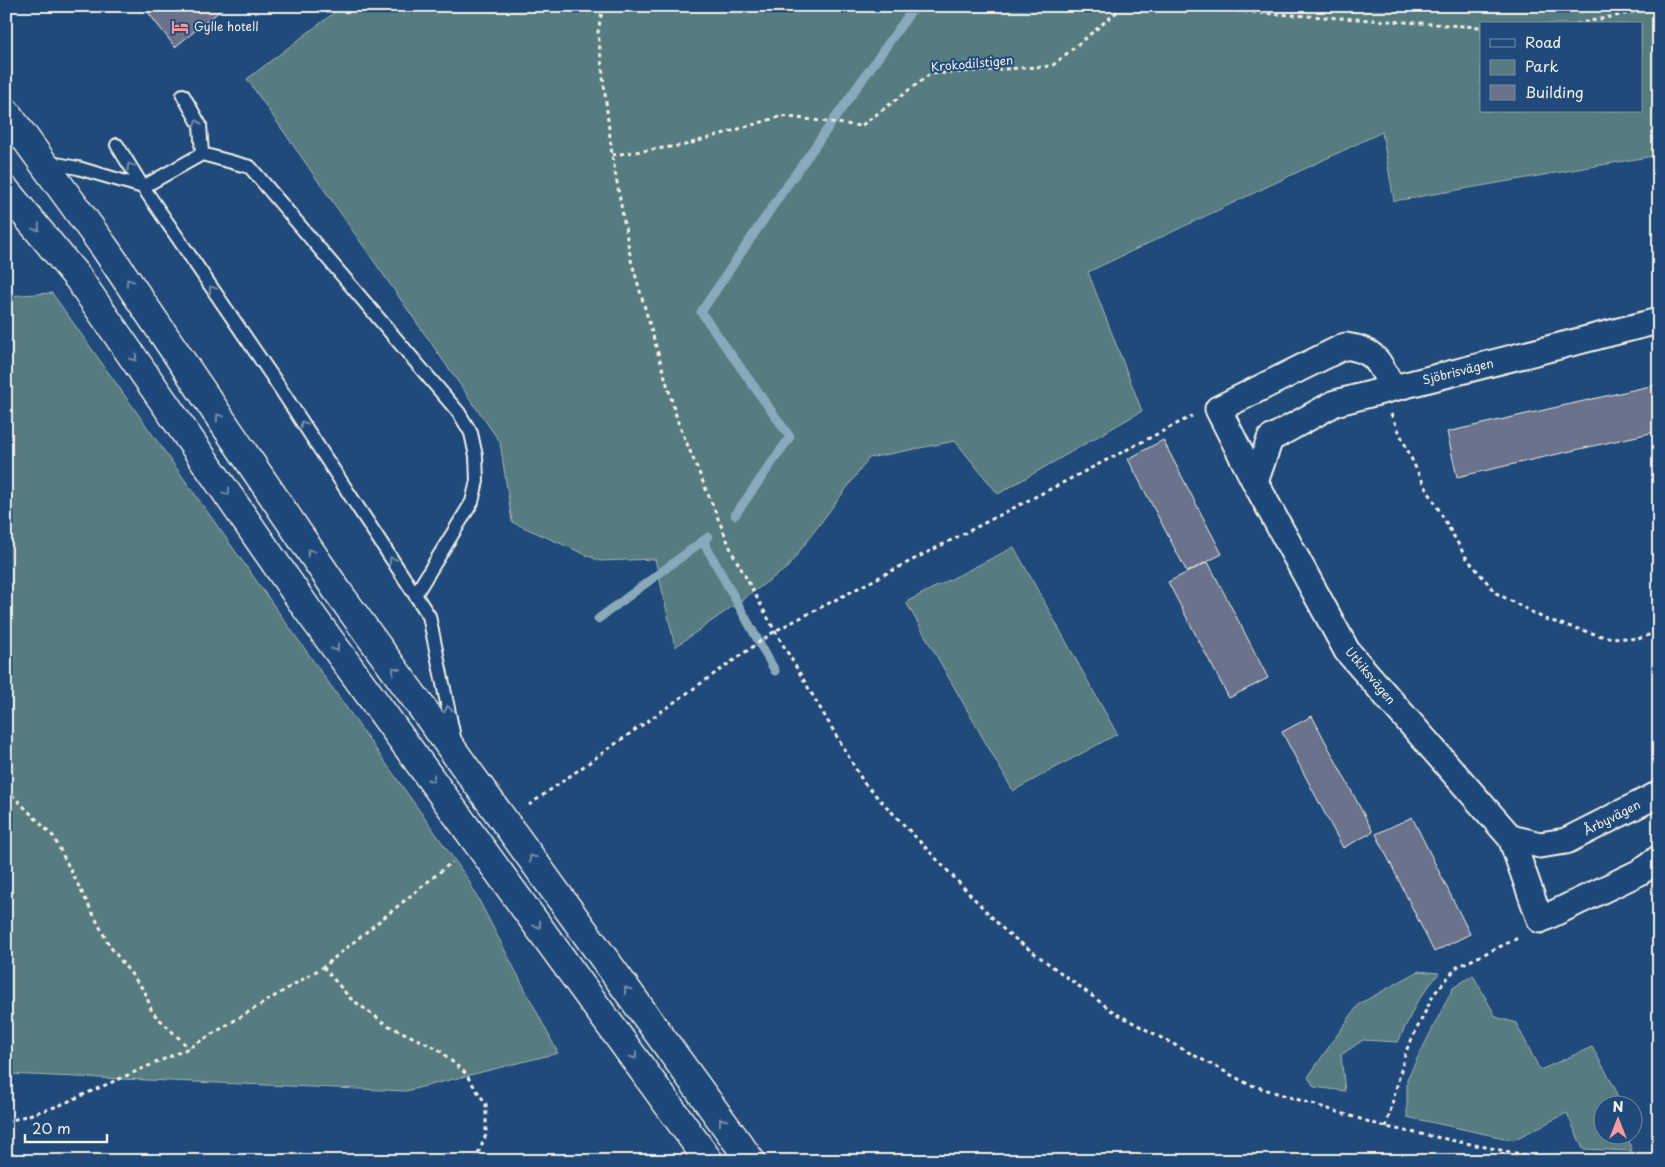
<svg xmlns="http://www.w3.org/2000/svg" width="1665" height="1167" font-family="'Playpen Sans',sans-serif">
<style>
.green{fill:#567b80;stroke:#a5b6b4;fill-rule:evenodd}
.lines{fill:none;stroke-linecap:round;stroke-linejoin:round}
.stream{stroke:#89aabb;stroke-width:9}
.building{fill:#6a738b;stroke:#f4f1e8}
.service-casing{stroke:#f4f1e8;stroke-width:16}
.minor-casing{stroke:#f4f1e8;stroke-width:29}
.trunk-casing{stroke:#f4f1e8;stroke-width:31}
.path{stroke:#f4f1e8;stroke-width:3;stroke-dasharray:4 4;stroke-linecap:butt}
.service{stroke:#1f4a7a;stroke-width:12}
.minor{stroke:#1f4a7a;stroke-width:25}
.trunk{stroke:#1f4a7a;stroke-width:28}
.oneway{stroke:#748da6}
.labels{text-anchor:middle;stroke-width:4;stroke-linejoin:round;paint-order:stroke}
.poi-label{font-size:12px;fill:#f4f1e8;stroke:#1f4a7a;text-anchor:start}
.street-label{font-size:12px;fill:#f4f1e8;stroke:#1f4a7a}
</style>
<rect width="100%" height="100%" fill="#1f4a7a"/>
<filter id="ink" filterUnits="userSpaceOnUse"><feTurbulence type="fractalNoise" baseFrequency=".02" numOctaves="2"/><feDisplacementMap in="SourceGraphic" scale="10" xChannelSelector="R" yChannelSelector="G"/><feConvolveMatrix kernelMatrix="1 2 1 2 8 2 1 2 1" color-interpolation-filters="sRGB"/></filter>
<g filter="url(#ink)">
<path class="green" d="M 343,6 L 1659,6 L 1659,155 L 1394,201 L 1382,132 L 1088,272 L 1142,411 L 998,494 L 955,441 L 869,458 L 787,568 L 675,647 L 655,559 L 600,561 L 512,522 L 500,442 L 247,79 ZM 1481,24 L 1641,24 L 1641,111 L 1481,111 Z
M 52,293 L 468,879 L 558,1053 L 406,1091 L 6,1074 L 6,296 Z
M 1014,547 L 1117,734 L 1013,791 L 906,602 Z
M 1419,971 L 1439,973 L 1417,1002 L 1398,1042 L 1363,1040 L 1341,1055 L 1345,1091 L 1314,1087 L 1308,1077 L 1359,1004 Z
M 1473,975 L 1496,1017 L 1516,1023 L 1540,1070 L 1592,1047 L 1615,1088 L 1619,1104 L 1602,1104 L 1602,1134 L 1627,1135 L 1632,1151 L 1583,1149 L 1567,1113 L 1513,1140 L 1407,1117 L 1407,1079 L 1453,988 Z"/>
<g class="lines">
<path class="stream" d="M 735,515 L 790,437 L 701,312 L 781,194 L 912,10 L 930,6
M 703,541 L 775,671
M 598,619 L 708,537"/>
</g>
<path class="building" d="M 143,6 L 226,6 L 175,47 Z
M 1659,384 L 1659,431 L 1457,477 L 1447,432 Z
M 1163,440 L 1222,554 L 1187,572 L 1128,459 Z
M 1208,562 L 1268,678 L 1229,698 L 1168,582 Z
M 1312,716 L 1373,832 L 1343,848 L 1282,732 Z
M 1412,817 L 1470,934 L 1434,952 L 1376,834 Z"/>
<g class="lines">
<g class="service-casing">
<path id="service" d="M 183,95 L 200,125 L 202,154
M 117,145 L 143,187 L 202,154 L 250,167 L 459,413 L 471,433 L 476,456 L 477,481 L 472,502 L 415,595
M 46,162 L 78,168 L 143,187 L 274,379 L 429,616 L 455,742"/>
</g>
<g class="minor-casing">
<path id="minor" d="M 1659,326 L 1654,322 L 1335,403 L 1270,439 L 1255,482 L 1347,651 L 1511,838 L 1540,845 L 1566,841 L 1659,794
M 1255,482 L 1218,409 L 1345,346 C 1376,350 1379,362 1392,388
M 1511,838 L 1540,920 L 1640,872 L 1659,858"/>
</g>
<g class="trunk-casing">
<path id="trunk" d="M 6,112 L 105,248 L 338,592 L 751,1161
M 6,191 L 78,278 L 307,609 L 709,1161"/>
</g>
<path class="path" d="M 603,6 L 598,32 L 612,155 L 631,260 L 678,422 L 732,552 L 775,631 L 864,783 L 1006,932 L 1115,1013 L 1248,1084 L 1386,1127 L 1555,1161
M 1148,6 L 1481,27
M 1576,24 L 1659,7
M 612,155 L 685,145 L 782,116 L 861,126 L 930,74 L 1052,66 L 1124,6
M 1391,414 L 1419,475 L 1465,556 L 1496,593 L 1545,619 L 1605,637 L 1638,639 L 1659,631
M 6,789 L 53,836 L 109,945 L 145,992 L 152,1012 L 189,1048
M 529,805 L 775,631 L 1192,416
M 323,967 L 350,998 L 387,1025 L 438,1049 L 465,1073 L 486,1104 L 486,1135 L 475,1161
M 6,1122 L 58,1106 L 189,1048 L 323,967 L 452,862
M 1386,1127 L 1406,1051 L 1434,994 L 1457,967 L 1520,937"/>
<use href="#service" class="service"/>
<use href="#minor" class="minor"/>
<use href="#trunk" class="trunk"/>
</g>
<defs><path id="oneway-chevron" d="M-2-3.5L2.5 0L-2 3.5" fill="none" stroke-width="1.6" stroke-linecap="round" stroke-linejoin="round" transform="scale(1.25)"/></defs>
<g class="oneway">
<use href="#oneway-chevron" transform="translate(197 123) rotate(-110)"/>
<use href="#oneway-chevron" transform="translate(130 166) rotate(-121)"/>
<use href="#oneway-chevron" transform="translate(37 228) rotate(50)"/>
<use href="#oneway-chevron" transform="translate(129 282) rotate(-124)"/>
<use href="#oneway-chevron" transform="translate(212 289) rotate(-124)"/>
<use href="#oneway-chevron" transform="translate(134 358) rotate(55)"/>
<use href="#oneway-chevron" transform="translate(219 417) rotate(-124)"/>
<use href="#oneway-chevron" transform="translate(303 424) rotate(-123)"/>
<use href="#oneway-chevron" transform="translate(227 492) rotate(55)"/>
<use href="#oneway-chevron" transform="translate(310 552) rotate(-124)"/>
<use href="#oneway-chevron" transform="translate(392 560) rotate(-123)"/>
<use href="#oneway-chevron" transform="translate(336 648) rotate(54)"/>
<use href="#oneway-chevron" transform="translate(395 670) rotate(-126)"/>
<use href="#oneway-chevron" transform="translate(448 709) rotate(-102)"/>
<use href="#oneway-chevron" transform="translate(432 779) rotate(54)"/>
<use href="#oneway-chevron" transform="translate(532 858) rotate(-126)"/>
<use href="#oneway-chevron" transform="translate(538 925) rotate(54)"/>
<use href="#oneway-chevron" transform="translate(627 990) rotate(-126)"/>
<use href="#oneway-chevron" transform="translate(634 1056) rotate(54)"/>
<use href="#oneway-chevron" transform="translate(722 1121) rotate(-126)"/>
</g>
</g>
<defs>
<g id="hotel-bare" transform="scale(1.35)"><path d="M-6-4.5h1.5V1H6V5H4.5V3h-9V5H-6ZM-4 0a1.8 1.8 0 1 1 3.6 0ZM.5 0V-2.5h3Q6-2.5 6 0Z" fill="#ff9aa2" stroke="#1f4a7a" stroke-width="2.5" paint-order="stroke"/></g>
</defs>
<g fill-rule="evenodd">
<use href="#hotel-bare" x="180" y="27"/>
</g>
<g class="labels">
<g class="poi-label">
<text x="194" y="31">Gylle hotell</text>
</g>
<g class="street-label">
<text transform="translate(972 64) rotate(-5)" y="4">Krokodilstigen</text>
<text transform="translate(1458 372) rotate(-14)" y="4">Sjöbrisvägen</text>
<text transform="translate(1370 676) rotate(50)" y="4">Utkiksvägen</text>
<text transform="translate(1612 818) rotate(-27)" y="4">Årbyvägen</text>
</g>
</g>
<rect width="1665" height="1167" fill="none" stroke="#1f4a7a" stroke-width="25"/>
<rect x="12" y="12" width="1640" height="1142" fill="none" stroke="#f4f1e8" stroke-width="2" filter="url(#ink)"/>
<rect x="1480" y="22" width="162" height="90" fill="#1f4a7a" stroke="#748da6"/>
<rect x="1490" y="39" width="25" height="8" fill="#1f4a7a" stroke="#748da6"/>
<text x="1525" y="48" font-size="15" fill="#f4f1e8">Road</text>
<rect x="1490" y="60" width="25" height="15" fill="#567b80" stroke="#748da6"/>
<text x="1525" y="72" font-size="15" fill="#f4f1e8">Park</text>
<rect x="1490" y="85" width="25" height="15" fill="#6a738b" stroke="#748da6"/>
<text x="1525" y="98" font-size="15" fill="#f4f1e8">Building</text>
<g transform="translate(1618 1120)"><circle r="24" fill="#1f4a7a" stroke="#748da6"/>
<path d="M0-4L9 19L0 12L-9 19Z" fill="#ff9aa2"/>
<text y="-8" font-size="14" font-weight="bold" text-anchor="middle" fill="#f4f1e8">N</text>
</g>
<path d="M25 1134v8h82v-8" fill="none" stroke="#f4f1e8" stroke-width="2.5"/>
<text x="32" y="1134" font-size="15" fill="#f4f1e8" stroke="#1f4a7a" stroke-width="4" paint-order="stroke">20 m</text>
</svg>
